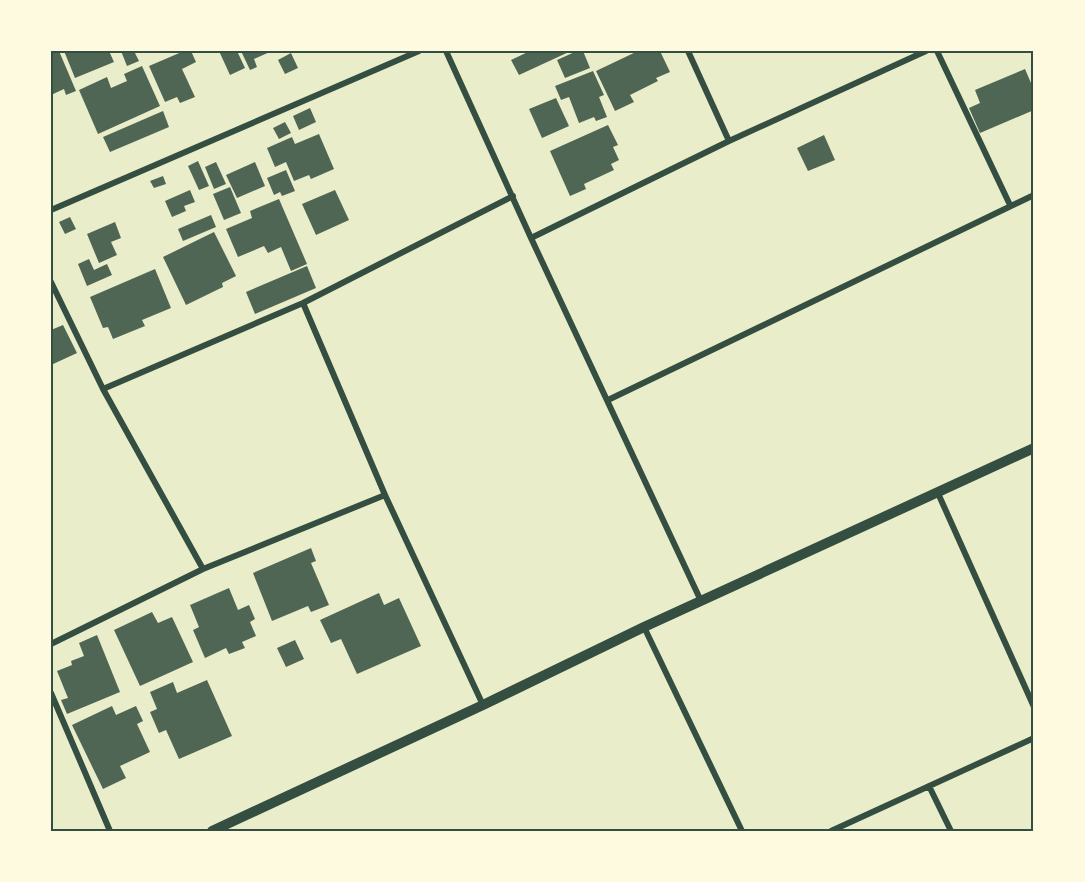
<svg xmlns="http://www.w3.org/2000/svg" width="1085" height="882" font-family="'Asap Condensed',sans-serif">
<style>
.building{fill:#4f6655}
.lines{fill:none;stroke-linecap:round;stroke-linejoin:round}
.minor{stroke:#344e41;stroke-width:6}
.tertiary{stroke:#344e41;stroke-width:10}
.neatline{fill:none;stroke:#344e41;stroke-width:2}
</style>
<rect width="100%" height="100%" fill="#e9edc9"/>
<path class="building" d="M 51,51 L 59,51 L 76,91 L 66,95 L 64,89 L 51,95 Z
M 64,51 L 109,51 L 114,62 L 75,78 Z
M 121,51 L 134,51 L 139,61 L 127,66 Z
M 184,51 L 191,51 L 196,62 L 182,69 L 195,97 L 180,103 L 177,97 L 165,102 L 149,66 Z
M 219,51 L 237,51 L 245,68 L 230,75 Z
M 241,51 L 272,51 L 254,59 L 257,67 L 250,70 Z
M 530,51 L 571,51 L 519,75 L 511,60 Z
M 577,51 L 583,51 L 590,68 L 565,78 L 557,60 Z
M 638,51 L 660,51 L 670,72 L 656,78 L 658,81 L 630,95 L 634,102 L 615,111 L 596,71 Z
M 291,53 L 298,68 L 285,74 L 278,60 Z
M 142,66 L 160,106 L 98,134 L 79,90 L 107,77 L 111,88 L 127,81 L 124,74 Z
M 1025,69 L 1034,90 L 1034,110 L 980,133 L 969,108 L 980,103 L 975,90 Z
M 593,71 L 604,95 L 599,97 L 607,117 L 596,121 L 594,117 L 579,123 L 569,97 L 561,100 L 555,86 Z
M 556,98 L 569,126 L 542,138 L 529,109 Z
M 310,108 L 316,122 L 299,130 L 293,116 Z
M 163,111 L 169,127 L 110,152 L 103,137 Z
M 285,122 L 291,133 L 279,139 L 273,128 Z
M 608,125 L 618,145 L 613,147 L 619,160 L 611,164 L 614,170 L 584,184 L 586,189 L 570,196 L 550,151 Z
M 319,134 L 334,169 L 311,179 L 309,175 L 294,181 L 286,162 L 275,167 L 267,148 L 292,137 L 295,144 Z
M 824,135 L 835,160 L 808,171 L 797,148 Z
M 198,161 L 209,186 L 199,190 L 188,166 Z
M 216,162 L 226,184 L 214,189 L 205,167 Z
M 255,162 L 265,186 L 237,198 L 226,175 Z
M 286,170 L 295,191 L 282,196 L 280,192 L 274,195 L 267,178 Z
M 163,176 L 166,184 L 154,188 L 150,181 Z
M 230,187 L 241,213 L 224,220 L 213,194 Z
M 190,190 L 195,202 L 184,206 L 186,211 L 172,217 L 165,201 Z
M 335,190 L 349,220 L 316,235 L 302,204 Z
M 279,199 L 307,264 L 291,271 L 281,247 L 268,253 L 264,246 L 238,257 L 226,229 L 252,218 L 250,211 Z
M 211,215 L 216,227 L 183,241 L 178,229 Z
M 70,217 L 76,229 L 65,234 L 59,222 Z
M 115,222 L 121,238 L 111,242 L 117,255 L 99,263 L 87,234 Z
M 214,232 L 236,276 L 222,283 L 223,287 L 186,305 L 163,257 Z
M 89,259 L 94,270 L 107,264 L 112,275 L 87,286 L 78,264 Z
M 307,266 L 316,288 L 255,314 L 246,292 Z
M 155,269 L 171,308 L 142,320 L 145,326 L 113,339 L 108,327 L 103,328 L 90,297 Z
M 63,325 L 77,353 L 51,365 L 51,330 Z
M 311,548 L 316,561 L 311,563 L 329,605 L 311,612 L 308,606 L 272,621 L 253,573 Z
M 229,588 L 238,610 L 249,605 L 255,619 L 250,622 L 256,636 L 242,642 L 245,648 L 229,654 L 226,648 L 205,658 L 193,630 L 199,627 L 190,605 Z
M 379,593 L 384,605 L 399,598 L 421,646 L 357,674 L 341,639 L 331,643 L 320,620 Z
M 152,612 L 158,623 L 172,617 L 193,662 L 140,686 L 114,630 Z
M 97,635 L 120,692 L 67,714 L 61,700 L 68,698 L 57,671 L 72,665 L 71,661 L 84,656 L 79,643 Z
M 295,640 L 304,659 L 286,667 L 277,648 Z
M 207,680 L 232,736 L 179,759 L 166,730 L 159,733 L 150,712 L 157,709 L 150,692 L 173,682 L 177,693 Z
M 112,706 L 116,715 L 136,706 L 143,721 L 137,724 L 150,752 L 120,766 L 126,778 L 103,789 L 72,725 Z"/>
<g class="lines">
<path class="minor" d="M 446,51 L 531,238 L 701,601
M 688,51 L 729,141
M 937,51 L 1010,205
M 51,210 L 419,51
M 531,238 L 729,141 L 926,51
M 51,282 L 103,389 L 203,569
M 303,303 L 385,495 L 483,705
M 103,389 L 303,303 L 513,196
M 608,400 L 1034,195
M 937,491 L 1034,707
M 644,627 L 742,831
M 51,644 L 203,569 L 385,495
M 51,693 L 110,831
M 929,786 L 951,831
M 831,831 L 1034,738"/>
<path class="tertiary" d="M 212,831 L 483,705 L 644,627 L 1034,448"/>
</g>
<rect width="1085" height="882" fill="none" stroke="#fefae0" stroke-width="105"/>
<rect x="52" y="52" width="980" height="778" class="neatline"/>
</svg>
